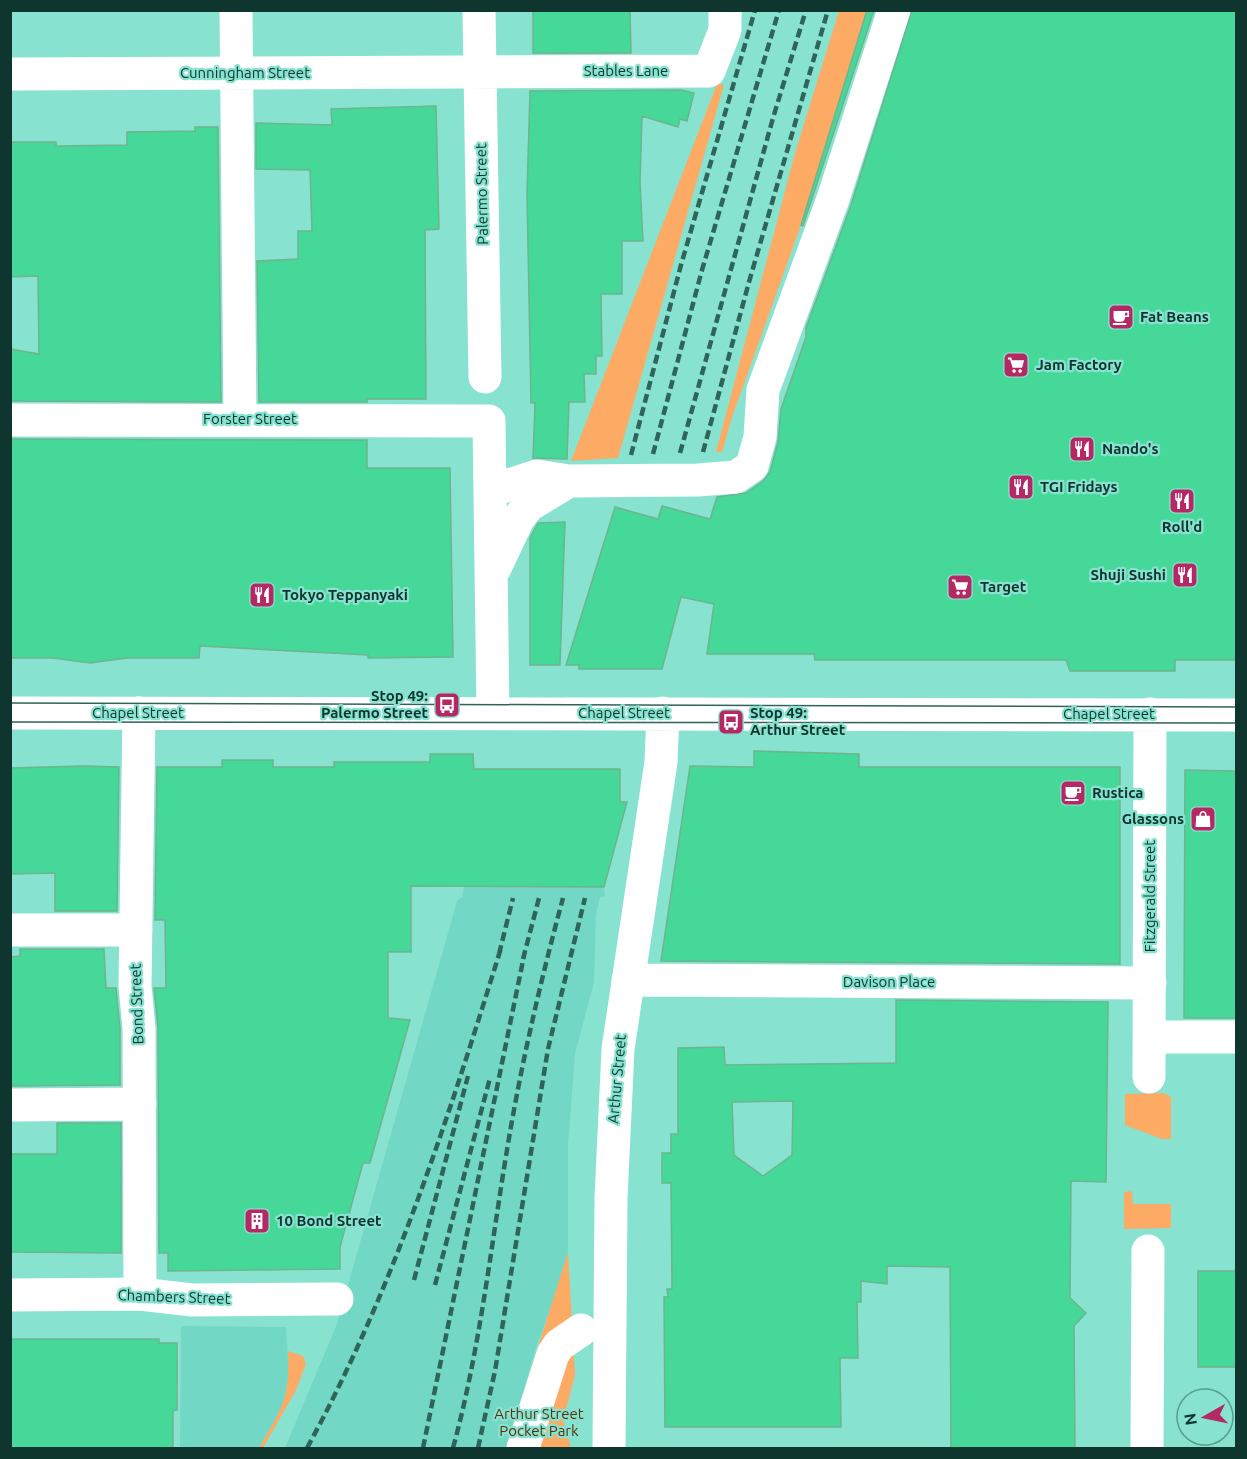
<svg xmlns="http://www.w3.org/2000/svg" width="1247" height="1459" font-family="Ubuntu,sans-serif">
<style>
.built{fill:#72d8c5}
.green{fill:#fdab64}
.building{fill:#45d898;stroke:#6db48f;stroke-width:1.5;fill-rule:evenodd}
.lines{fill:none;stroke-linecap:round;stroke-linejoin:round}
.minor{stroke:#fff;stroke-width:33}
.tram{stroke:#2f645a;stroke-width:1.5}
.rail{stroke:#2f645a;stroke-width:4.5;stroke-dasharray:9 4.5;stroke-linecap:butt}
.labels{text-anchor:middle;stroke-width:4.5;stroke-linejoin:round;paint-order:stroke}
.street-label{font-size:15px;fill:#0e362f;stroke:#88e2d0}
.poi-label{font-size:15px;font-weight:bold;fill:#0e362f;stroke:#88e2d0;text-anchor:start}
.park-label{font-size:15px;fill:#59320d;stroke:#88e2d0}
</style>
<rect width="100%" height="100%" fill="#88e2d0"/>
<path class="built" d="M 488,769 L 620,769 L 620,801 L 627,802 L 604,887 L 605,896 L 600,897 L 596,915 L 594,982 L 575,1054 L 568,1145 L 568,1252 L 561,1278 L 535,1351 L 507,1448 L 285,1448 L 337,1324 L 457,901 L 462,897 Z
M 181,1326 L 286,1327 L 289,1375 L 286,1402 L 259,1448 L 180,1448 Z"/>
<path class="green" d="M 839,11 L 867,11 L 801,225 L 732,417 L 722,452 L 716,452 L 795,153 Z
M 717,84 L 724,85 L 618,458 L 571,461 Z
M 1163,1093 L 1171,1097 L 1171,1139 L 1162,1139 L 1125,1125 L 1125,1094 Z
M 1132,1191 L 1133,1204 L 1171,1204 L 1171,1228 L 1124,1229 L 1124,1192 Z
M 568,1252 L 575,1375 L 563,1421 L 571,1448 L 506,1448 Z
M 288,1351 L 303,1356 L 306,1364 L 296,1390 L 263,1448 L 259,1448 C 282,1408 290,1399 288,1351 Z"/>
<path class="building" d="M 533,10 L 630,10 L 631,53 L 533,53 Z
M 867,10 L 874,10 L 803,226 L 801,225 Z
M 912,10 L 1236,10 L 1236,660 L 1175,660 L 1175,671 L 1070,671 L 1066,660 L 815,660 L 814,654 L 707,654 L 714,604 L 681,597 L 662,669 L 579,669 L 579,665 L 566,665 L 615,507 L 658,519 L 662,506 L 710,519 L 717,497 L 746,493 L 763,481 L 770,472 L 778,442 L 781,409 L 806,337 L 806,328 L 851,205 Z
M 681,90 L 694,93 L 687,121 L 680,119 L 678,127 L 642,116 L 640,182 L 643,241 L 622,241 L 622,294 L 601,294 L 602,356 L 596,356 L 596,374 L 584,374 L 585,402 L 569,402 L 567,459 L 533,458 L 535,403 L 531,403 L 527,194 L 530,91 Z
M 436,106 L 439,229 L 425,230 L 426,399 L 367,399 L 367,402 L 259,402 L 257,261 L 298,259 L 298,231 L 312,231 L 310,170 L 256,169 L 256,123 L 332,125 L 331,109 Z
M 195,127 L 218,127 L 221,402 L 10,401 L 10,349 L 39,354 L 38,276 L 10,277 L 10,142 L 56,142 L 56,146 L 127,145 L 127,132 L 195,131 Z
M 10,439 L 367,440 L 367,468 L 450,468 L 453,657 L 368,658 L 368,655 L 200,646 L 199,658 L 127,658 L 90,663 L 53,658 L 10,658 Z
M 565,522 L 560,665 L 530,665 L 530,538 L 538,523 Z
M 754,751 L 859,754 L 859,767 L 1120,767 L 1120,964 L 661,961 L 690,766 L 754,767 Z
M 430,754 L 473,754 L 474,769 L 620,769 L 620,802 L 627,802 L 604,887 L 411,886 L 411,952 L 388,952 L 388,1018 L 410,1020 L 370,1163 L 363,1163 L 340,1247 L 340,1269 L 168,1271 L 168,1253 L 159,1253 L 158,1028 L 154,988 L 166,988 L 165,920 L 155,920 L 157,767 L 222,767 L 222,760 L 273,760 L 273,767 L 334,767 L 334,762 L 430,762 Z
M 83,766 L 119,767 L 117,911 L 55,911 L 55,873 L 10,874 L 10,768 Z
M 1185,770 L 1236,771 L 1236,1018 L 1184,1018 Z
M 20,949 L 104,949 L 106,988 L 116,988 L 120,1029 L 120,1085 L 10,1086 L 10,957 L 20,956 Z
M 896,1000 L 1108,1002 L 1106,1182 L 1071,1181 L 1070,1298 L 1086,1313 L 1074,1326 L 1075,1449 L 951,1449 L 950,1267 L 887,1266 L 887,1284 L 861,1281 L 861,1302 L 857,1302 L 858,1358 L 840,1358 L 841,1427 L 665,1427 L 664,1297 L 668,1297 L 667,1289 L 672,1289 L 671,1183 L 662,1183 L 662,1153 L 671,1153 L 671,1134 L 678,1134 L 678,1048 L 724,1047 L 725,1065 L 896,1063 ZM 793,1101 L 792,1155 L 763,1176 L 734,1155 L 732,1102 Z
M 57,1123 L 121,1123 L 121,1253 L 10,1252 L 10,1154 L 57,1154 Z
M 1198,1271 L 1236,1271 L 1236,1367 L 1198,1367 Z
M 10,1339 L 159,1339 L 159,1343 L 177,1343 L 177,1410 L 173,1411 L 173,1449 L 10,1449 Z"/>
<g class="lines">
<path class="minor" d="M 236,10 L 240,419
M 479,10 L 485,377
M 10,74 L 709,71 L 725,30 L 725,10
M 10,420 L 489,421 L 493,713
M 490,491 L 537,476 L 569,481 L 698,480 L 736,477 L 752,466 L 760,437 L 763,390 L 833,199 L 894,10
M 495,568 L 518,519 L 528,506 L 569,481
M 10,713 L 1236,715
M 139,713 L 135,986 L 139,1028 L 140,1294
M 10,930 L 136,930
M 628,980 L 1150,983
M 1150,1037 L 1236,1037
M 1149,1077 L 1150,714
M 10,1105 L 140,1104
M 10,1295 L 140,1294 L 192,1300 L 337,1299
M 523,1448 L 553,1354 L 559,1345 L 581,1330
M 609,1448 L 611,1198 L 618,1049 L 661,762 L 663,713
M 1147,1448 L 1148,1251"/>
<path class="tram" d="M 10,703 L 1236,707
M 10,722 L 1236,723"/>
<path class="rail" d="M 703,452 L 749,282 L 828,10
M 680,453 L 773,118 L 806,10
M 653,454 L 702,270 L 779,10
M 631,455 L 681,265 L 755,10
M 499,954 L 513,898
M 523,959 L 539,898
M 414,1280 L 468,1076
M 435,1285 L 490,1078
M 307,1448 C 393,1291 448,1119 501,948
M 423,1448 L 525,951
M 453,1448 C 479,1353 490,1254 506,1156 C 520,1069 540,983 563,898
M 478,1448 L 495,1371 L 548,1049 L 585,898"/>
</g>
<defs>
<g id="cafe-square" transform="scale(1.35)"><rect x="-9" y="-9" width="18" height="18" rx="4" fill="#b42964" stroke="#88e2d0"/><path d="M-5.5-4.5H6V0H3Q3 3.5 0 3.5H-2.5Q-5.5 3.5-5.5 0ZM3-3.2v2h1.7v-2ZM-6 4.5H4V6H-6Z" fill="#fff"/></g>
<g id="supermarket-square" transform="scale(1.35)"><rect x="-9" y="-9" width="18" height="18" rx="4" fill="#b42964" stroke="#88e2d0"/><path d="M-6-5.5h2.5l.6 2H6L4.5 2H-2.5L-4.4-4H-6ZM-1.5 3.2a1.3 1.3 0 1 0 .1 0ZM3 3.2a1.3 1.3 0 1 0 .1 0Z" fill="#fff"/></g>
<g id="restaurant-square" transform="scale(1.35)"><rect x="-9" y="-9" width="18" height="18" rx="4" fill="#b42964" stroke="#88e2d0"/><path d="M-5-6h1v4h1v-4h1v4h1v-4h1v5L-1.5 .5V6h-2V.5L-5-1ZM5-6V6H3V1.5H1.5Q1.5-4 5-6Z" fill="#fff"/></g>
<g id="bus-square" transform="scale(1.35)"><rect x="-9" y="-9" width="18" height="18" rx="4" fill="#b42964" stroke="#88e2d0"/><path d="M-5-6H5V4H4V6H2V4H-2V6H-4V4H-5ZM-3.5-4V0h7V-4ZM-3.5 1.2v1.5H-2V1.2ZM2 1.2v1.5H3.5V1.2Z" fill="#fff"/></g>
<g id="shop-square" transform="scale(1.35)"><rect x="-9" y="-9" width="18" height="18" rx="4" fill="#b42964" stroke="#88e2d0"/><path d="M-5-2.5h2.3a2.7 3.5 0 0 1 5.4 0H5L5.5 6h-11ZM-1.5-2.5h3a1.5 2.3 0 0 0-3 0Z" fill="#fff"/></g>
<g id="building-square" transform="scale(1.35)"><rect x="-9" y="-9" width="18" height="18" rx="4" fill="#b42964" stroke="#88e2d0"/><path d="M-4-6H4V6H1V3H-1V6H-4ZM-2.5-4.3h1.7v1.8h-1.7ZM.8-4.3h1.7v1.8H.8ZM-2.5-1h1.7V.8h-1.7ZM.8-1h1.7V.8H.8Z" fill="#fff"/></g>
</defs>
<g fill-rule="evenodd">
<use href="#cafe-square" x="1121" y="317"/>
<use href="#supermarket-square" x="1016" y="365"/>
<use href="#restaurant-square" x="1082" y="449"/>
<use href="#restaurant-square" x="1021" y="487"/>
<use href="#restaurant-square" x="1182" y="501"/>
<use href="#restaurant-square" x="1185" y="575"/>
<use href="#supermarket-square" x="960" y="587"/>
<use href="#restaurant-square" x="262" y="595"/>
<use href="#bus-square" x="447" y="705"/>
<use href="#bus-square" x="731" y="722"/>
<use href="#cafe-square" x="1073" y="793"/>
<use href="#shop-square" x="1203" y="819"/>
<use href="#building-square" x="257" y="1221"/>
</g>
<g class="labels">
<g class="street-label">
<text x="626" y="76">Stables Lane</text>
<text x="245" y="78">Cunningham Street</text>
<text transform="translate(482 194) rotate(-91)" y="5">Palermo Street</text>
<text x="250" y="424">Forster Street</text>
<text x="138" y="718">Chapel Street</text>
<text x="624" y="718">Chapel Street</text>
<text x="1109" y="719">Chapel Street</text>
<text transform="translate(1150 896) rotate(-90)" y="5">Fitzgerald Street</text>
<text x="889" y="987">Davison Place</text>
<text transform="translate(137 1004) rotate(-92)" y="5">Bond Street</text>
<text transform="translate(617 1079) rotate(-85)" y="5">Arthur Street</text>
<text transform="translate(174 1297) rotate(2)" y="5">Chambers Street</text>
</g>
<g class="poi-label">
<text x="1140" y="322">Fat Beans</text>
<text x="1036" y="370">Jam Factory</text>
<text x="1102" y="454">Nando's</text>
<text x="1040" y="492">TGI Fridays</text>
<text x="1182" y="532" text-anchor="middle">Roll'd</text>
<text x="1166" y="580" text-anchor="end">Shuji Sushi</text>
<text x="980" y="592">Target</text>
<text x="282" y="600">Tokyo Teppanyaki</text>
<text x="428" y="701" text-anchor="end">Stop 49:<tspan x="428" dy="17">Palermo Street</tspan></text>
<text x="750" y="718">Stop 49:<tspan x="750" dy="17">Arthur Street</tspan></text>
<text x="1092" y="798">Rustica</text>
<text x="1184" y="824" text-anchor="end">Glassons</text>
<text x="276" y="1226">10 Bond Street</text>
</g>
<g class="park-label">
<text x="539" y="1419">Arthur Street<tspan x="539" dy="17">Pocket Park</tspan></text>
</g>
</g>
<rect width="1247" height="1459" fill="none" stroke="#0e362f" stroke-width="24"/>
<g transform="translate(1205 1417) rotate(261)"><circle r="28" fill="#88e2d0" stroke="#579d90" stroke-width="1.5"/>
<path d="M0-4.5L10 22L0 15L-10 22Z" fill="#b42964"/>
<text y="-9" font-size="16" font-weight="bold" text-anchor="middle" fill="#0e362f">N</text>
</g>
</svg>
